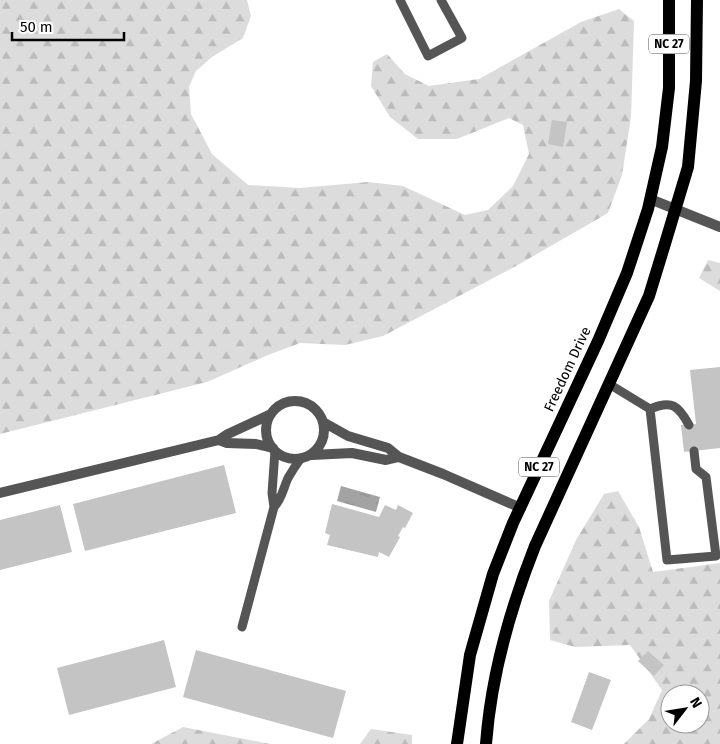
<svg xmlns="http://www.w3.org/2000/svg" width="720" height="744" font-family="'Fira Sans',sans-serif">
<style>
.forest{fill:url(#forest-firs);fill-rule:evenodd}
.water{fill:url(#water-ripples)}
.building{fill:#c4c4c4}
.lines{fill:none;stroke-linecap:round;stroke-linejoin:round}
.lane{stroke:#555;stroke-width:9}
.street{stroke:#555;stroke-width:10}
.primary{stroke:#000;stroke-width:12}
.labels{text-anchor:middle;stroke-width:4.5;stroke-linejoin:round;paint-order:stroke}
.shield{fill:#fff;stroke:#4c4c4c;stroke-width:1}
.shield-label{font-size:12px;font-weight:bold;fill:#000}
.street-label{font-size:14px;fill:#000;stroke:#fff}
</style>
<defs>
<pattern id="forest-firs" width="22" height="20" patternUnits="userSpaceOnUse" patternTransform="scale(1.25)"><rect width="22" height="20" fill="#dcdcdc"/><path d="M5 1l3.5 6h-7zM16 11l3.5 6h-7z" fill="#bbb"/></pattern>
<pattern id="water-ripples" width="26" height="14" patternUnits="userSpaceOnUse" patternTransform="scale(1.25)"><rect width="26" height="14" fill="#a3a3a3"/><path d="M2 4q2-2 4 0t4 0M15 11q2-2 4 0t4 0" fill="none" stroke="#8b8b8b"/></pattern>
</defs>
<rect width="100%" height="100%" fill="#fff"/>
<path class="forest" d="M 0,0 L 247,0 L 251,16 L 243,38 L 212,57 L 196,71 L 189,87 L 191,114 L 212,154 L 248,185 L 300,188 L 368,182 L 403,186 L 465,215 L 488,210 L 513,186 L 529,154 L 523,125 L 509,118 L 457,139 L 418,139 L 390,117 L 371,86 L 373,62 L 387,54 L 405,74 L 429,86 L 479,79 L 581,22 L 619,9 L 634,21 L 631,117 L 622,175 L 608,213 L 516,266 L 383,336 L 345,345 L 300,343 L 268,355 L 207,382 L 0,434 Z
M 708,260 L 720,263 L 720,291 L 699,278 Z
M 618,491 L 639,527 L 653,572 L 720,563 L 720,744 L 624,744 L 649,719 L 662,690 L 630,645 L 575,647 L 550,640 L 549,601 L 576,540 L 604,494 ZM 670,694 L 700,694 L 700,724 L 670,724 Z
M 183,727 L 270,744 L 151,744 Z
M 371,729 L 412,735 L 412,744 L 360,744 Z"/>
<path class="water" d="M 341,486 L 380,497 L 376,512 L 337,501 Z"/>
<path class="building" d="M 552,120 L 567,122 L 563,147 L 548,144 Z
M 720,367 L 720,448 L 684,452 L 681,425 L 696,424 L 690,370 Z
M 224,465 L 236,513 L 85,551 L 73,504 Z
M 332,504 L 379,517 L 385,505 L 396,510 L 398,505 L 413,513 L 405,528 L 403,527 L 398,536 L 400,537 L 389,557 L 379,552 L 378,557 L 327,545 L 330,535 L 325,533 Z
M 60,505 L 72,552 L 0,570 L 0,520 Z
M 164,640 L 176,687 L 69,715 L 57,668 Z
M 196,650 L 346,691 L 333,738 L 183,697 Z
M 648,651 L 664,665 L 654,676 L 638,661 Z
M 589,672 L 611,680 L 592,730 L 571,722 Z"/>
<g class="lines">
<path class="lane" d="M 400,0 L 428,56 L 462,38 L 441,0
M 609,384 L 650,409 L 667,560 L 716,556 L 706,477 L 696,469 L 694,451
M 650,409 C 672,400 678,405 689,425
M 274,507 C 282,499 283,489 288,478 C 292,471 296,465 301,458
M 242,627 L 274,507 L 272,493 L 275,451"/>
<path class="street" d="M 650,199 L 720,227
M266 430a29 29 0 1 1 58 0a29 29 0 1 1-58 0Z
M 323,422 L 348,436 L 388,448 L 399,457 L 443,474 L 521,508
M 219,440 L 227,443 L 256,444 L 273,448
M 312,455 L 352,453 L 386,460 L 399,457
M 0,493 L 219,440 L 228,434 L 271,414"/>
<path class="primary" d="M 457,744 L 470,655 L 493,574 L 513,523 L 598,341 L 627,273 L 648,209 L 662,147 L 669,88 L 669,0
M 486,744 C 491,676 510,609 535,546 L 649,296 L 664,247 L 688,167 L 696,81 L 697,0"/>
</g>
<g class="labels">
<g class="shield">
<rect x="649" y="34.5" width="40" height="19" rx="4"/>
<rect x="519" y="457.5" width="40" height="19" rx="4"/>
</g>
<g class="shield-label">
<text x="669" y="48">NC 27</text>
<text x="539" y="471">NC 27</text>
</g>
<g class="street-label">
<text transform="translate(567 369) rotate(-65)" y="5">Freedom Drive</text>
</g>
</g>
<g transform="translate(685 709) rotate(59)"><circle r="24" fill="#ffffff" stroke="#999999"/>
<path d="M0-4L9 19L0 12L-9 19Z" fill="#000000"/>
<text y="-8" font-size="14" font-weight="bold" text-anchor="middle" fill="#000000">N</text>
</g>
<path d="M12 32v8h112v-8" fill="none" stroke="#000000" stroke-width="2.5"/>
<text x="20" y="32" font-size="15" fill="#000000" stroke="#ffffff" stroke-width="4" paint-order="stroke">50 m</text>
</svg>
